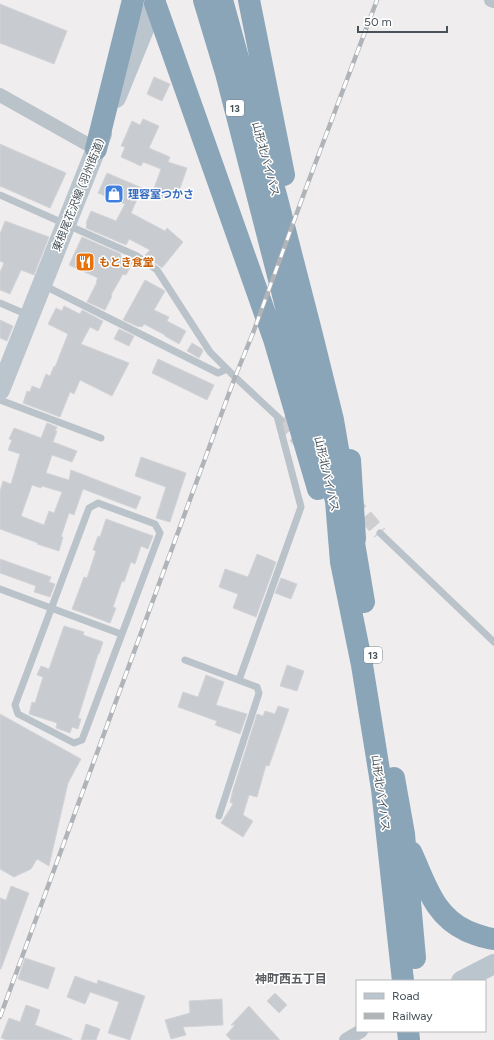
<svg xmlns="http://www.w3.org/2000/svg" width="494" height="1040" font-family="Figtree,'Noto Sans JP',sans-serif">
<style>
.building{fill:#c8cbd0;stroke:#d2d4d8;fill-rule:evenodd}
.lines{fill:none;stroke-linecap:round;stroke-linejoin:round}
.street-tunnel{stroke:#ceced0;stroke-width:14;stroke-dasharray:14 7;stroke-linecap:butt}
.lane{stroke:#bac3c9;stroke-width:7}
.street{stroke:#bac3c9;stroke-width:14}
.secondary{stroke:#bbc5cd;stroke-width:20}
.highway{stroke:#8aa4b8;stroke-width:22}
.rail-casing{stroke:#b0b3b7;stroke-width:4.5}
.rail{stroke:#fff;stroke-width:3;stroke-dasharray:9;stroke-linecap:butt}
.labels{text-anchor:middle;stroke-width:3;stroke-linejoin:round;paint-order:stroke}
.shield{fill:#fff;stroke:#7e868b;stroke-width:1}
.shield-label{font-size:10px;font-weight:bold;fill:#475259}
.street-label{font-size:11px;fill:#475259;stroke:#fff}
.shop-label{font-size:11px;font-weight:bold;fill:#366cbe;stroke:#fff;text-anchor:start}
.food-label{font-size:11px;font-weight:bold;fill:#c56008;stroke:#fff;text-anchor:start}
.neighbourhood-label{font-size:12px;font-weight:bold;fill:#5b5e61;stroke:#fff}
</style>
<rect width="100%" height="100%" fill="#f0edee"/>
<path class="building" d="M 0,4 L 67,31 L 54,64 L 0,43 Z
M 154,77 L 170,84 L 162,101 L 147,94 Z
M 143,119 L 159,126 L 149,148 L 170,157 L 168,162 L 187,168 L 178,194 L 172,192 L 169,199 L 152,194 L 161,169 L 143,162 L 141,166 L 121,157 L 125,147 L 121,146 L 132,121 L 140,125 Z
M 0,144 L 66,173 L 50,208 L 0,186 Z
M 107,173 L 142,188 L 131,213 L 165,231 L 167,228 L 183,242 L 162,268 L 145,255 L 150,250 L 129,239 L 126,245 L 86,228 L 87,224 L 86,223 L 91,211 L 116,221 L 125,204 L 98,193 Z
M 5,221 L 49,237 L 34,275 L 21,270 L 10,294 L 0,290 L 0,272 L 4,263 L 0,261 L 0,234 Z
M 82,237 L 121,254 L 120,256 L 133,262 L 126,275 L 123,274 L 111,295 L 112,296 L 105,310 L 87,302 L 97,282 L 96,281 L 98,278 L 69,265 Z
M 145,280 L 165,291 L 154,310 L 169,317 L 167,321 L 186,331 L 179,344 L 165,336 L 165,335 L 144,324 L 142,327 L 139,326 L 139,327 L 123,320 Z
M 64,306 L 80,314 L 82,310 L 103,321 L 98,331 L 90,327 L 81,344 L 129,363 L 112,396 L 80,380 L 74,394 L 70,392 L 60,417 L 23,403 L 27,391 L 30,392 L 32,386 L 40,389 L 46,374 L 50,376 L 54,366 L 55,367 L 68,334 L 48,324 L 56,308 L 62,311 Z
M 0,320 L 13,326 L 7,341 L 0,338 Z
M 119,329 L 134,336 L 129,346 L 114,339 Z
M 192,343 L 202,349 L 203,351 L 199,358 L 187,351 Z
M 158,359 L 214,385 L 207,400 L 152,373 Z
M 47,423 L 57,427 L 55,431 L 57,431 L 53,442 L 77,451 L 72,462 L 52,455 L 46,473 L 69,480 L 71,470 L 141,497 L 136,509 L 83,489 L 74,515 L 69,513 L 61,537 L 63,537 L 59,551 L 37,544 L 38,543 L 0,529 L 0,491 L 3,481 L 11,484 L 20,454 L 8,450 L 12,440 L 9,439 L 14,428 L 41,438 ZM 32,485 L 41,488 L 42,486 L 62,492 L 54,513 L 49,511 L 44,525 L 21,516 Z
M 141,457 L 186,473 L 170,522 L 156,518 L 166,487 L 135,476 Z
M 106,519 L 153,536 L 148,549 L 141,546 L 135,564 L 131,562 L 124,582 L 122,581 L 113,607 L 116,608 L 110,623 L 72,609 L 84,577 L 87,578 L 96,551 L 93,550 L 98,536 L 100,537 Z
M 257,554 L 276,562 L 256,617 L 233,608 L 238,594 L 219,587 L 225,569 L 248,577 Z
M 0,559 L 51,577 L 49,582 L 55,584 L 50,597 L 34,592 L 36,586 L 0,573 Z
M 281,578 L 297,584 L 291,599 L 275,593 Z
M 64,626 L 84,632 L 83,635 L 103,642 L 99,654 L 98,654 L 78,718 L 81,719 L 78,729 L 72,727 L 70,733 L 56,728 L 57,723 L 29,714 L 32,702 L 35,703 L 43,677 L 37,675 L 41,666 L 49,669 Z
M 287,665 L 304,671 L 297,691 L 280,686 Z
M 206,675 L 224,682 L 216,705 L 247,714 L 240,734 L 215,725 L 217,721 L 178,707 L 183,692 L 198,697 Z
M 278,706 L 289,709 L 269,766 L 266,765 L 257,797 L 249,795 L 243,815 L 253,821 L 243,837 L 221,823 L 233,804 L 230,802 L 233,790 L 257,714 L 263,716 L 265,711 L 275,714 Z
M 0,714 L 81,759 L 68,783 L 49,866 L 37,859 L 31,869 L 14,877 L 0,869 Z
M 11,886 L 29,893 L 1,969 L 0,969 L 0,898 L 6,900 Z
M 25,958 L 55,968 L 48,989 L 18,979 Z
M 75,976 L 97,984 L 98,980 L 145,996 L 130,1040 L 108,1033 L 119,1002 L 90,992 L 85,1004 L 67,997 Z
M 275,993 L 287,1005 L 279,1013 L 267,1001 Z
M 222,999 L 223,1025 L 183,1027 L 186,1035 L 171,1039 L 165,1020 L 190,1013 L 189,1001 Z
M 26,1005 L 40,1010 L 35,1025 L 72,1039 L 72,1040 L 7,1040 L 1,1038 L 9,1018 L 20,1022 Z
M 249,1006 L 280,1040 L 231,1040 L 226,1035 L 235,1025 L 231,1025 Z
M 86,1024 L 100,1029 L 96,1040 L 81,1040 Z"/>
<g class="lines">
<path class="street-tunnel" d="M 281,420 L 302,444
M 352,500 L 380,533"/>
<path class="lane" d="M 0,195 L 137,256 L 157,270 L 210,352 L 235,377 L 281,420
M 43,285 L 218,373 L 227,369
M 0,303 L 28,315
M 0,400 L 101,438
M 98,503 L 155,524 L 160,533 L 82,740 L 74,743 L 18,714 L 15,705 L 89,508 Z
M 380,533 L 494,642
M 0,589 L 121,634
M 185,660 L 257,687 L 259,693 L 219,816
M 239,680 L 301,507 L 277,416"/>
<path class="street" d="M 491,0 L 494,1
M 0,95 L 96,149
M 346,1040 L 361,1031"/>
<path class="secondary" d="M 116,98 L 156,0
M 0,390 L 102,134
M 461,981 L 494,964"/>
<path class="highway" d="M 204,0 L 226,73 L 263,217 L 336,501 L 341,562 L 362,665 L 382,789 L 403,981
M 222,0 L 277,199 L 311,331 L 333,420 L 343,478
M 249,0 L 284,175
M 155,3 L 274,339 L 318,489
M 96,149 L 133,0
M 350,460 L 355,539
M 351,525 L 364,602
M 394,778 L 404,834 L 415,958
M 411,852 C 426,884 433,915 467,931 C 477,935 484,938 494,939
M 408,1031 L 409,1040"/>
<g class="rail-casing">
<path id="rail" d="M 0,1017 L 235,377 L 253,333 L 306,188 L 377,0"/>
</g>
<use href="#rail" class="rail"/>
</g>
<defs>
<g id="shop-square" transform="scale(1)"><rect x="-9" y="-9" width="18" height="18" rx="4" fill="#3f7fe0" stroke="#fff"/><path d="M-5-2.5h2.3a2.7 3.5 0 0 1 5.4 0H5L5.5 6h-11ZM-1.5-2.5h3a1.5 2.3 0 0 0-3 0Z" fill="#fff"/></g>
<g id="restaurant-square" transform="scale(1)"><rect x="-9" y="-9" width="18" height="18" rx="4" fill="#e8710a" stroke="#fff"/><path d="M-5-6h1v4h1v-4h1v4h1v-4h1v5L-1.5 .5V6h-2V.5L-5-1ZM5-6V6H3V1.5H1.5Q1.5-4 5-6Z" fill="#fff"/></g>
</defs>
<g fill-rule="evenodd">
<use href="#shop-square" x="114" y="194"/>
<use href="#restaurant-square" x="85" y="262"/>
</g>
<g class="labels">
<g class="shield">
<rect x="226" y="100" width="18" height="16" rx="3"/>
<rect x="364" y="647" width="18" height="16" rx="3"/>
</g>
<g class="shield-label">
<text x="235" y="112">13</text>
<text x="373" y="659">13</text>
</g>
<g class="street-label">
<text transform="translate(266 159) rotate(75)" y="4">山形北バイパス</text>
<text transform="translate(78 195) rotate(-68)" y="4">東根尾花沢線 (羽州街道)</text>
<text transform="translate(327 474) rotate(77)" y="4">山形北バイパス</text>
<text transform="translate(381 793) rotate(82)" y="4">山形北バイパス</text>
</g>
<g class="shop-label">
<text x="128" y="198">理容室つかさ</text>
</g>
<g class="food-label">
<text x="99" y="266">もとき食堂</text>
</g>
<g class="neighbourhood-label">
<text x="291" y="983">神町西五丁目</text>
</g>
</g>
<rect x="356" y="980" width="130" height="52" fill="#ffffff" stroke="#b5babd"/>
<rect x="364" y="993" width="20" height="6" fill="#bbc5cd" stroke="#b5babd"/>
<text x="392" y="1000" font-size="12" fill="#475259">Road</text>
<rect x="364" y="1013" width="20" height="6" fill="#b0b3b7" stroke="#b5babd"/>
<text x="392" y="1020" font-size="12" fill="#475259">Railway</text>
<path d="M358 26v6h89v-6" fill="none" stroke="#475259" stroke-width="2"/>
<text x="364" y="26" font-size="12" fill="#475259" stroke="#ffffff" stroke-width="3" paint-order="stroke">50 m</text>
</svg>
